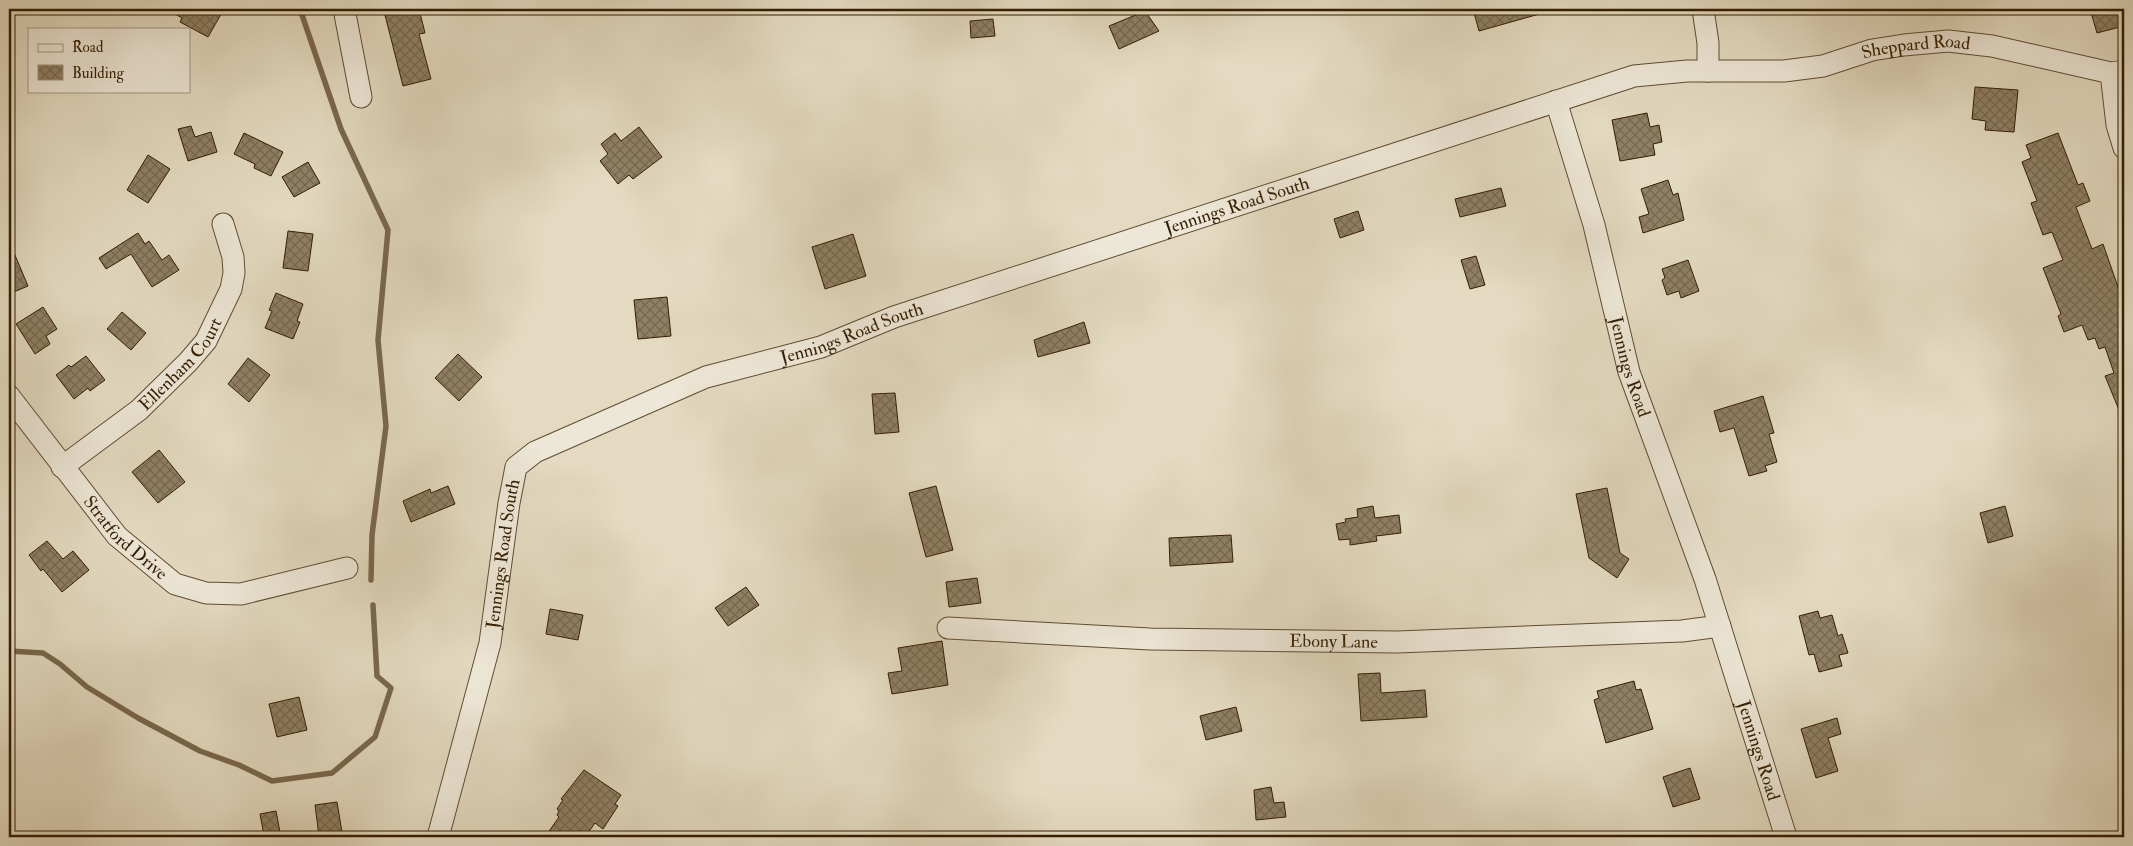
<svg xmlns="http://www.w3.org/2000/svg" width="2133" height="846" font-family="'IM FELL Double Pica',serif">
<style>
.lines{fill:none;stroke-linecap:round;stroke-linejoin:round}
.stream{stroke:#79684d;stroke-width:5.5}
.building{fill:url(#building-cross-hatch);stroke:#331e01}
.street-casing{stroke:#5f4d31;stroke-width:23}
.street{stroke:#ede7d7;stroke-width:21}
.labels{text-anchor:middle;stroke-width:5;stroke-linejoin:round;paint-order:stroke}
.street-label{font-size:18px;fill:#331e01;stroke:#ede7d7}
</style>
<defs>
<pattern id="building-cross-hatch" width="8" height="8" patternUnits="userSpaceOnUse" patternTransform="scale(1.25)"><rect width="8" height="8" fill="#8f8065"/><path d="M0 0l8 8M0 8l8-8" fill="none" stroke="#756851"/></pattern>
</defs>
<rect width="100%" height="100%" fill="#e3dac1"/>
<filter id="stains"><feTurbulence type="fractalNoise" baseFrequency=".004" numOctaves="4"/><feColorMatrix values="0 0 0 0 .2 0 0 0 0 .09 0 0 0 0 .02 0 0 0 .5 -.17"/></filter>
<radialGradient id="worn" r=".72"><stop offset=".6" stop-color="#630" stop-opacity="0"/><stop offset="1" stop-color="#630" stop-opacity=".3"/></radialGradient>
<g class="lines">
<path class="stream" d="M 300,9 L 341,129 L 388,230 L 378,340 L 386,426 L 372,535 L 371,580
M 9,651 L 43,653 L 60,664 L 87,687 L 138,718 L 200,751 L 239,765 L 272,781 L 332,773 L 375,737 L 391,688 L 377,676 L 373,605"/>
</g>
<path class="building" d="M 167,9 L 224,9 L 208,37 L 180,22 L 182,18 Z
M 395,9 L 419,9 L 425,33 L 419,34 L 431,79 L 403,86 L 384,11 Z
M 1473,9 L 1542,9 L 1543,13 L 1479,31 Z
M 2090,9 L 2124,9 L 2124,26 L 2097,33 Z
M 1145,11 L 1159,31 L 1119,49 L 1109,26 Z
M 993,19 L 995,36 L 971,38 L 970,21 Z
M 1975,87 L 2018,90 L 2014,132 L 1985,130 L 1986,121 L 1972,119 Z
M 1647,113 L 1650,127 L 1659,125 L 1662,142 L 1653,144 L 1655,155 L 1620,161 L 1612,120 Z
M 191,126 L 195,137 L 211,132 L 217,152 L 188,161 L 178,129 Z
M 639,127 L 662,157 L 633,179 L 629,175 L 618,184 L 600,161 L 608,154 L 601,144 L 615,133 L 621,141 Z
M 244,133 L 283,152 L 271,176 L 254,168 L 255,164 L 234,154 Z
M 2058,133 L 2078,185 L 2083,183 L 2090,201 L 2076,207 L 2092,249 L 2103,244 L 2124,304 L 2124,307 L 2119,309 L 2124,321 L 2124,422 L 2105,376 L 2114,373 L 2105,347 L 2099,349 L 2095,338 L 2088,340 L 2082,325 L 2064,332 L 2058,316 L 2061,314 L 2043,268 L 2063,260 L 2052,232 L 2043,235 L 2031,203 L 2037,201 L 2022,162 L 2031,158 L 2026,145 Z
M 148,155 L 170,169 L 148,203 L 127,190 Z
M 308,162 L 320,183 L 294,197 L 282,177 Z
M 1668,180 L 1673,195 L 1678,193 L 1684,220 L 1643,233 L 1639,217 L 1649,214 L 1641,189 Z
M 1501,188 L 1506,206 L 1460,217 L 1455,199 Z
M 1358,211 L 1364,230 L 1340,238 L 1334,219 Z
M 288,231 L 313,234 L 308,271 L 283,268 Z
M 138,233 L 145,244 L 149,241 L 162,260 L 169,255 L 179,270 L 152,287 L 131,254 L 106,269 L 99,258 Z
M 853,234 L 866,276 L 825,289 L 812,247 Z
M 9,241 L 28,286 L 9,294 Z
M 1476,256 L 1485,285 L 1470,289 L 1461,260 Z
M 1688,260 L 1699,291 L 1681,298 L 1679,291 L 1667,295 L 1662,280 L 1665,278 L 1662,269 Z
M 276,293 L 303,304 L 297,321 L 300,322 L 293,339 L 265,328 L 272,311 L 269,310 Z
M 667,297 L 671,336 L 638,339 L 634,300 Z
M 43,307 L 57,329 L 46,336 L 50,344 L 35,354 L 16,324 Z
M 122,312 L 146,333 L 131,350 L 107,329 Z
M 1084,322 L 1090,343 L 1038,357 L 1034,340 Z
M 458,354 L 482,377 L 459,401 L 435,378 Z
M 86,356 L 105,380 L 90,391 L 88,388 L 74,399 L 56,375 L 69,365 L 71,367 Z
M 248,358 L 270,375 L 249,402 L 228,384 Z
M 895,393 L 899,432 L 875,434 L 872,394 Z
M 1763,396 L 1774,433 L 1769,434 L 1777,462 L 1765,466 L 1767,471 L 1749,476 L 1734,428 L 1720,432 L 1714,411 Z
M 159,450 L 185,482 L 158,503 L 132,472 Z
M 448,486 L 455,504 L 411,522 L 403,501 L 430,489 L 431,493 Z
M 936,486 L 953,550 L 926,557 L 909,493 Z
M 1607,488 L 1620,553 L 1629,559 L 1617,578 L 1589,558 L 1576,494 Z
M 1373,506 L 1375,518 L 1399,515 L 1401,533 L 1376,536 L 1377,541 L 1350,545 L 1350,539 L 1339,540 L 1336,524 L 1346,522 L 1345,519 L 1358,517 L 1357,509 Z
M 2005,506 L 2013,536 L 1988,543 L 1980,513 Z
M 1231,535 L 1233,562 L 1170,566 L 1169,538 Z
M 47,541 L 63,559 L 73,551 L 89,570 L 62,592 L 43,569 L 41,571 L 29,555 Z
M 977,578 L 981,603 L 949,607 L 946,582 Z
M 746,587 L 759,605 L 728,626 L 715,608 Z
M 550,609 L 583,615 L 578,640 L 546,634 Z
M 1818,611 L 1820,618 L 1832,615 L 1838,636 L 1842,634 L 1848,653 L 1839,655 L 1842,666 L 1819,672 L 1814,654 L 1809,655 L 1799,616 Z
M 942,641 L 948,685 L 892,694 L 888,673 L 902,671 L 898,648 Z
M 1380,673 L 1381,693 L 1425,690 L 1427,717 L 1361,721 L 1358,674 Z
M 1634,681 L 1636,690 L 1641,689 L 1653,729 L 1606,743 L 1594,700 L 1599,698 L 1597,691 Z
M 299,697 L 307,730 L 277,737 L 269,704 Z
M 1236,707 L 1242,731 L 1206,740 L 1200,716 Z
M 1837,718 L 1841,734 L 1828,738 L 1838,771 L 1816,778 L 1801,729 Z
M 1690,768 L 1700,799 L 1673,807 L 1663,777 Z
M 584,770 L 621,795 L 615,804 L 618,806 L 603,829 L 595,823 L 585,837 L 545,837 L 559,817 L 557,815 L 559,811 L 557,809 L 563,800 L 561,799 Z
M 1271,787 L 1274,803 L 1284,802 L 1286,817 L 1256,820 L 1254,790 Z
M 337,802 L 342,832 L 319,836 L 315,805 Z
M 276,811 L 280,832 L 264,835 L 260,814 Z"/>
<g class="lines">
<g class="street-casing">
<g id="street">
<path d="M 344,9 L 361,97"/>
<path id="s1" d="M 1708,71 L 1784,71 L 1823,66 L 1872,50 L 1904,45 L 1948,41 L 1992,46 L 2111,73 L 2124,71"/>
<path d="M 2111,73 L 2117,125 L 2124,148"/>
<path id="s2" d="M 1556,101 L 1594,225 L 1629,372 L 1705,579 L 1786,837"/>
<path id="s3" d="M 9,396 L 117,536 L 175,584 L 206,593 L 241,594 L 347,568"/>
<path id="s4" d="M 62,467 L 139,410 L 188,362 L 206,341 L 231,289 L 234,273 L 233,257 L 223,224"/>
<path id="s5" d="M 948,628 L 1150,639 L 1397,642 L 1682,631 L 1720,626"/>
<path id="s6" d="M 438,837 L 490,643 L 509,503 L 516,467 L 535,452 L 706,377 L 821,347 L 894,317 L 1634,76 L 1687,71 L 1708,71 L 1708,43 L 1703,9"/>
</g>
</g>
<use href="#street" class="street"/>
</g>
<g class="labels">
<g class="street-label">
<text dy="6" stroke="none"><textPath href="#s1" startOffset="211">Sheppard Road</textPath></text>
<text dy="6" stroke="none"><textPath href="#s6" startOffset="1148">Jennings Road South</textPath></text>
<text dy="6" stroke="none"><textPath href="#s6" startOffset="742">Jennings Road South</textPath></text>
<text dy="6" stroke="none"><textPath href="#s4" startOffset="158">Ellenham Court</textPath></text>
<text dy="6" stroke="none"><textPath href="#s2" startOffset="276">Jennings Road</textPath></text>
<text dy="6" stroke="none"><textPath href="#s3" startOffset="184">Stratford Drive</textPath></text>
<text dy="6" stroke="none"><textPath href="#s6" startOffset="291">Jennings Road South</textPath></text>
<text dy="6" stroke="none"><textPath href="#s5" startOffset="386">Ebony Lane</textPath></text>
<text dy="6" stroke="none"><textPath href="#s2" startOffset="681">Jennings Road</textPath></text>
</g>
</g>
<rect width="2133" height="846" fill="none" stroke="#e3dac1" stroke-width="30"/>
<rect x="10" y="10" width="2113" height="826" fill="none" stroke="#331e01" stroke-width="2.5"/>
<rect x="15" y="15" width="2103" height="816" fill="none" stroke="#331e01"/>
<rect x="28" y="28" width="162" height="65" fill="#ede7d7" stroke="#a39781"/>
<rect x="38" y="44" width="25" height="8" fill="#ede7d7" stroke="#a39781"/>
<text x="72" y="52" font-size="15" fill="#331e01">Road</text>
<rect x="38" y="65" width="25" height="15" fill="url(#building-cross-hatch)" stroke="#a39781"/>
<text x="72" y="78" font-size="15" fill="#331e01">Building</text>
<rect width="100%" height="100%" filter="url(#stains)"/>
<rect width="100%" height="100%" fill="url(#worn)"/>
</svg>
